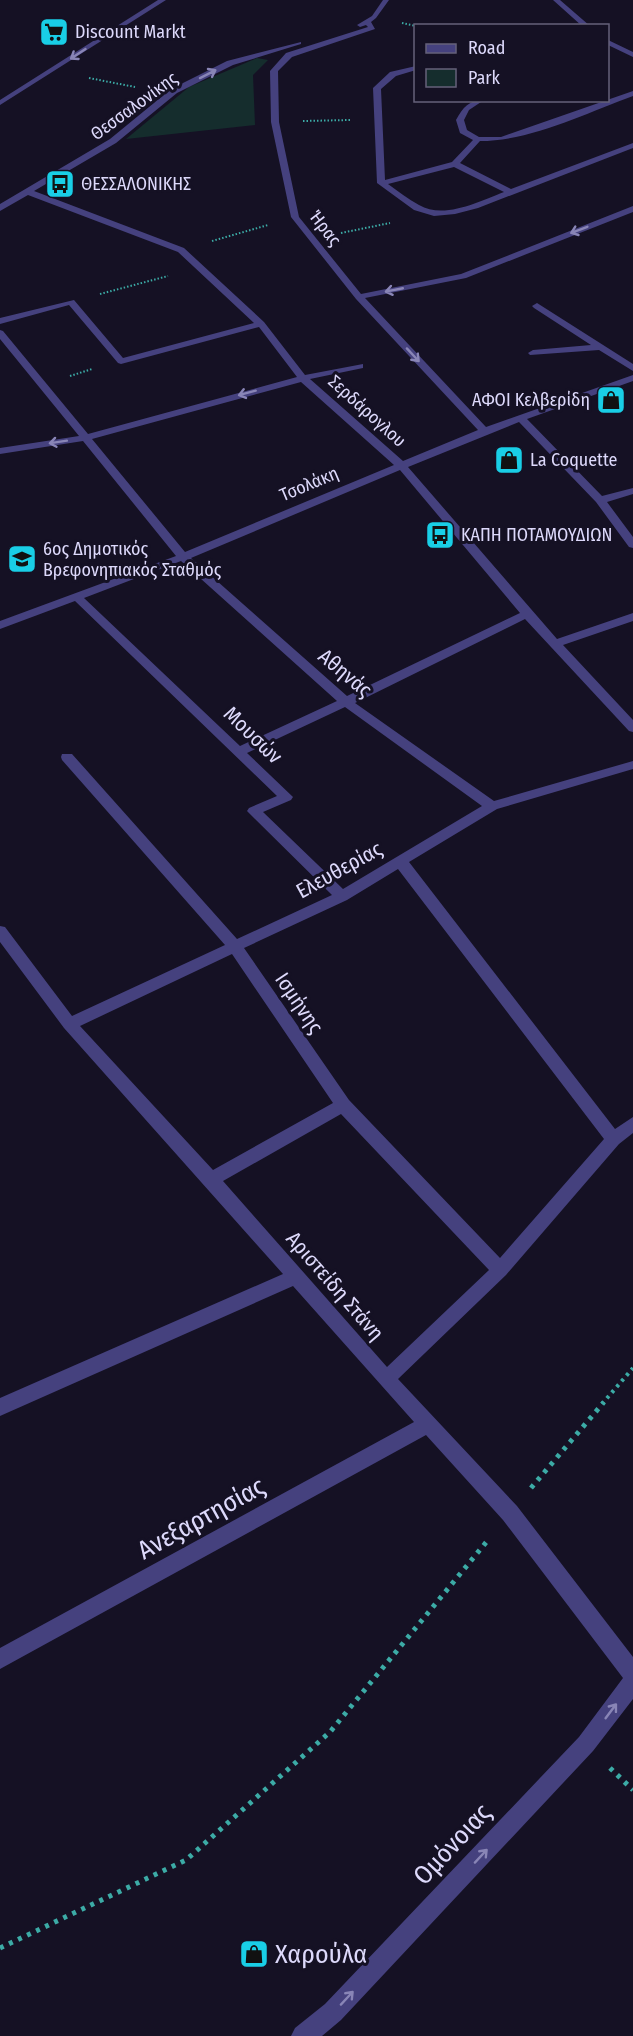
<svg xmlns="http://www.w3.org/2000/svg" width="633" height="2036" font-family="'Fira Sans Condensed',sans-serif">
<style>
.green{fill:#152d2d}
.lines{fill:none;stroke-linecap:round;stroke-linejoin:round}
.path-far2{stroke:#3caba6;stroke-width:2;stroke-dasharray:1.5 2;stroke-linecap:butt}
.path-far1{stroke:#3caba6;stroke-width:4;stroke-dasharray:3 4.5;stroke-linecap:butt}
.path{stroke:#3caba6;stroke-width:5;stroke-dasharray:4 6;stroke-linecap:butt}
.minor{fill:#45417e;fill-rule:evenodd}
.oneway{stroke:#8985b6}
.labels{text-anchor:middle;stroke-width:6;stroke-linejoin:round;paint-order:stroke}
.far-poi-label{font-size:18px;fill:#ddd9fb;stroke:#151124;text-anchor:start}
.far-street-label{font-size:18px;fill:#ddd9fb;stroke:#151124}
.street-label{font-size:21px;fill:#ddd9fb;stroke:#151124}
.near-street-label{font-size:26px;fill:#ddd9fb;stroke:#151124}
.near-poi-label{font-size:26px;fill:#ddd9fb;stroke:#151124;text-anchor:start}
</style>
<rect width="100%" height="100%" fill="#151124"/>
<path class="green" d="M 257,58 L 268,60 L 253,75 L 255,125 L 126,139 L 189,87 Z"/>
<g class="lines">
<path class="path-far2" d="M 402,23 L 416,26
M 89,78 L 135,87
M 303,121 L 350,120
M 341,233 L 390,223
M 212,241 L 268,225
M 100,294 L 168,276
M 70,376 L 92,369"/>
<path class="path-far1" d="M 602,1404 L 633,1368"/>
<path class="path" d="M 531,1488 L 604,1402
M 610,1768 L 633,1790
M 0,1948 L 186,1860 L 330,1732 L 488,1540"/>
<path class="minor" d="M 158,0 L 166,0 L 0,105 L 0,100 Z
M 383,0 L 389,0 L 376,18 L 371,22 L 375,29 L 292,57 L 278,71 L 279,122 L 299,217 L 361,294 L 461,274 L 633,206 L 633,212 L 466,278 L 365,298 L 486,427 L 633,375 L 633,381 L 527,419 L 602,496 L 633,488 L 633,494 L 607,502 L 633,537 L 633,548 L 629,547 L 596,502 L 519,422 L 408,467 L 557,639 L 633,613 L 633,621 L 563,645 L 633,720 L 633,732 L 629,731 L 525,619 L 355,703 L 494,801 L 633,761 L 633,769 L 497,809 L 409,862 L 615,1129 L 633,1117 L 633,1133 L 619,1144 L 506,1275 L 398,1379 L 517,1506 L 633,1657 L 633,1699 L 593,1751 L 341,2020 L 322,2036 L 291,2036 L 295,2028 L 325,2004 L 579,1737 L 623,1678 L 503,1520 L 426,1435 L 0,1669 L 0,1648 L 414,1422 L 293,1286 L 0,1416 L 0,1398 L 283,1274 L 64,1028 L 0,942 L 0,926 L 5,927 L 72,1016 L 225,945 L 62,760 L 61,757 L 62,754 L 72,754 L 237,939 L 332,895 L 247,811 L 249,808 L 277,796 L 75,601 L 0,629 L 0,621 L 176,556 L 83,441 L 0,454 L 0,448 L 79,436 L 0,339 L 0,330 L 3,331 L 88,434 L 297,377 L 259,327 L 121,364 L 118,363 L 69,305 L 0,324 L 0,318 L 74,300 L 123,358 L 254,323 L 178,252 L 28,195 L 0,211 L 0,204 L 110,139 L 171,89 L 227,61 L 301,42 L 301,44 L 233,65 L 177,93 L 116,143 L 34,191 L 184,248 L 264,322 L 305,375 L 363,364 L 363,368 L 310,379 L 403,461 L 478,430 L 356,299 L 291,217 L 271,122 L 270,71 L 286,53 L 368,27 L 366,25 L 360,27 L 357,25 L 372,16 ZM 301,382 L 394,465 L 185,552 L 92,439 ZM 400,470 L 520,613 L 347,696 L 191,558 ZM 181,561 L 337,701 L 240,746 L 84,598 ZM 345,707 L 482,806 L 343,889 L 263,812 L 291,800 L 293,797 L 247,753 ZM 398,869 L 604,1139 L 500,1258 L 349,1100 L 244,948 L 347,900 ZM 232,954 L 333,1103 L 213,1170 L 80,1026 ZM 341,1114 L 489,1270 L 387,1367 L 223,1181 Z
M 553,0 L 560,0 L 590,26 L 582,26 Z
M 608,40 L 633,52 L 633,57 L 608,45 Z
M 416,66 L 416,70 L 396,76 L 381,89 L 385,180 L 452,162 L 473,140 L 460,133 L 456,120 C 463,107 469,100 484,100 L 469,110 L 464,120 L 467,130 L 479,137 L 501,137 L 633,91 L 633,96 C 586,113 531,141 480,141 L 460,163 L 511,189 L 633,143 L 633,148 L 478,208 L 455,214 L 434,216 L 414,210 L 377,183 L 373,88 L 390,72 ZM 454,167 L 504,192 C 480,201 444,220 419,205 C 408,199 398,191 388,184 Z
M 537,303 L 633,364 L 633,371 L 599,350 L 530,355 L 528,353 L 533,350 L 591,345 L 534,308 L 532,306 Z"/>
</g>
<defs><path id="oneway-shaft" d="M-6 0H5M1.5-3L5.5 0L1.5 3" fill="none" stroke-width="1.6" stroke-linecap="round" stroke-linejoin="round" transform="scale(1.5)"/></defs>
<g class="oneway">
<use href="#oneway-shaft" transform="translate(78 54) rotate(147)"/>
<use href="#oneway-shaft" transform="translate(208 74) rotate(-27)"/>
<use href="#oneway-shaft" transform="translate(579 230) rotate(159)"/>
<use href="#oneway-shaft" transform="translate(394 290) rotate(169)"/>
<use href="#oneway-shaft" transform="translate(413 355) rotate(47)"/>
<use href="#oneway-shaft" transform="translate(247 393) rotate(165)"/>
<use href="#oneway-shaft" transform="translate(58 442) rotate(171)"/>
<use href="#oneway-shaft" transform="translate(611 1711) rotate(-53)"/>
<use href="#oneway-shaft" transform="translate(481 1856) rotate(-47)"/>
<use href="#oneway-shaft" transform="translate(347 1998) rotate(-47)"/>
</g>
<defs>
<g id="supermarket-square" transform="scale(1.5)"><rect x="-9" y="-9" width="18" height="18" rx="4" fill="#19cee6" stroke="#151124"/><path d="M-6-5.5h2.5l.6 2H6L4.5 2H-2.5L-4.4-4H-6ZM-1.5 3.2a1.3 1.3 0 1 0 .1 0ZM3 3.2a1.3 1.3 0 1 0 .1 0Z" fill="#111"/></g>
<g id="bus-square" transform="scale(1.5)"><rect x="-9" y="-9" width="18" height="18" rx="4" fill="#19cee6" stroke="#151124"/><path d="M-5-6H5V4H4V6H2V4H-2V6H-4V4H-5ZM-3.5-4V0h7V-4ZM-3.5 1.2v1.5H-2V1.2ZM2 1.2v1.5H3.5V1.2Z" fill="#111"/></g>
<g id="shop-square" transform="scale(1.5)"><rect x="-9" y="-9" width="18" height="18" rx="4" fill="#19cee6" stroke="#151124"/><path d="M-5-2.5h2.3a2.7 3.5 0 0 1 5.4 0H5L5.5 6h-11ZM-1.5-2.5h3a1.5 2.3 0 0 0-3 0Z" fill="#111"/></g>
<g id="school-square" transform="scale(1.5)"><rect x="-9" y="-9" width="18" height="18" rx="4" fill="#19cee6" stroke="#151124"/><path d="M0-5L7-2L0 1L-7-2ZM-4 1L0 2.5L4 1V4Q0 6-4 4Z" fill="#111"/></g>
</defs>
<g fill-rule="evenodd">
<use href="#supermarket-square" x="54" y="32"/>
<use href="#bus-square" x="60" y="184"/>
<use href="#shop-square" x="611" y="400"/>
<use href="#shop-square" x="509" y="460"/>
<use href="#bus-square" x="440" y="535"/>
<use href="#school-square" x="22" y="559"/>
<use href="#shop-square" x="254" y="1954"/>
</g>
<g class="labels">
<g class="far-poi-label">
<text x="75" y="38">Discount Markt</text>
<text x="81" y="190">ΘΕΣΣΑΛΟΝΙΚΗΣ</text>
<text x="590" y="406" text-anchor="end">ΑΦΟΙ Κελβερίδη</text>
<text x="530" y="466">La Coquette</text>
<text x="461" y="541">ΚΑΠΗ ΠΟΤΑΜΟΥΔΙΩΝ</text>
<text x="43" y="555">6ος Δημοτικός<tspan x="43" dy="21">Βρεφονηπιακός Σταθμός</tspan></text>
</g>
<g class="far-street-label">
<text transform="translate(134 106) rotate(-36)" y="6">Θεσσαλονίκης</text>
<text transform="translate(325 228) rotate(52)" y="6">Ήρας</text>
<text transform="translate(367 411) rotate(42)" y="6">Σερδάρογλου</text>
<text transform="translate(309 484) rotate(-23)" y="6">Τσολάκη</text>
</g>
<g class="street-label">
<text transform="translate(345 673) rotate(40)" y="7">Αθηνάς</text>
<text transform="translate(253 735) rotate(44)" y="7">Μουσών</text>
<text transform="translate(339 870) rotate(-29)" y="7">Ελευθερίας</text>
<text transform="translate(299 1003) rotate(56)" y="7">Ισμήνης</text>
<text transform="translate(335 1286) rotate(49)" y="7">Αριστείδη Στάνη</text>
</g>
<g class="near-street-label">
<text transform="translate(201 1518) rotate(-29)" y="9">Ανεξαρτησίας</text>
<text transform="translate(452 1844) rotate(-47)" y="9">Ομόνοιας</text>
</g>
<g class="near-poi-label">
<text x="275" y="1963">Χαρούλα</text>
</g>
</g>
<rect x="414" y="24" width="195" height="78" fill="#151124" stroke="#65617a" stroke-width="1.5"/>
<rect x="426" y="44" width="30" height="9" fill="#45417e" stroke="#65617a" stroke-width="1.5"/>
<text x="468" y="54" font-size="18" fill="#ddd9fb">Road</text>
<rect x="426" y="69" width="30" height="18" fill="#152d2d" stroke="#65617a" stroke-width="1.5"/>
<text x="468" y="84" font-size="18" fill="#ddd9fb">Park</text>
</svg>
